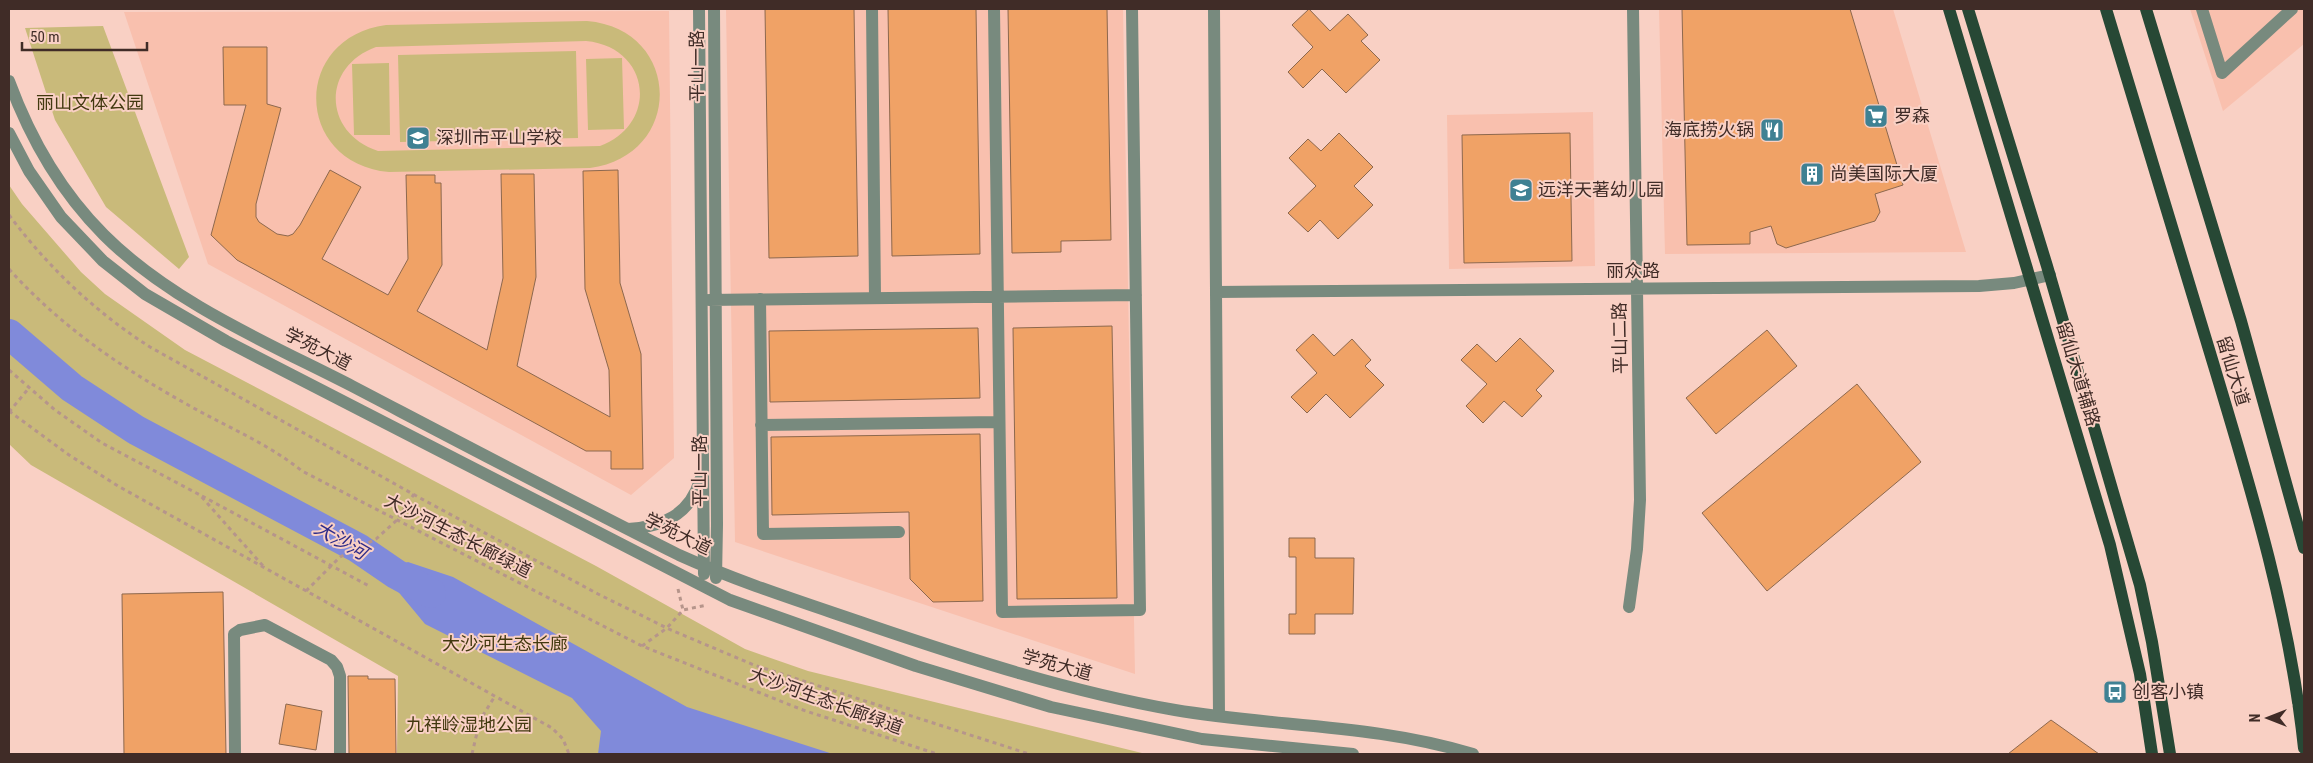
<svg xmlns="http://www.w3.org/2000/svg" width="2313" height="763" font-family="'Roboto Condensed','Noto Sans SC',sans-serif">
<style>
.built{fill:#f9c0ae}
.green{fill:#c9ba7a;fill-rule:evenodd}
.water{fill:#808ada}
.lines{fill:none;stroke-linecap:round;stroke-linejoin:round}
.river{stroke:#808ada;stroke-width:30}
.building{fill:#f0a266;stroke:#8d684e}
.path{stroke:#b6958b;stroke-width:3;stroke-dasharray:4 4;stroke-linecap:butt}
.minor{stroke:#788a7e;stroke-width:12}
.major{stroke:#274835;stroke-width:12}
.labels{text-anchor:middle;stroke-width:4;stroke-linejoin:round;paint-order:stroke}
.street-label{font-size:18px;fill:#402c27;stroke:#f9d0c4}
.park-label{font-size:18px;fill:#42390f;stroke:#f9d0c4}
.poi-label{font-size:18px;fill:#402c27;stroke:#f9d0c4;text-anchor:start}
.water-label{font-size:19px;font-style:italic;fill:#2f2c89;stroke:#f9d0c4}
</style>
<rect width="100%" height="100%" fill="#f9d0c4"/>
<path class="built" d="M 726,9 L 1123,9 L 1135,674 L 735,542 Z
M 1659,9 L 1893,9 L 1966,252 L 1665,254 Z
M 2190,9 L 2304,9 L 2304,44 L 2223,111 Z
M 669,11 L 674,458 L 631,495 L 208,264 L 124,12 Z
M 1593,112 L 1595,266 L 1449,269 L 1447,115 Z"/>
<path class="green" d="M 587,21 C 682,29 685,155 590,168 L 389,172 C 294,163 291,38 386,25 ZM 586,41 C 650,47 660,123 600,146 L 378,151 C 323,133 321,67 376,47 Z
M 103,26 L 189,257 L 179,269 L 106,207 L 55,120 L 25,28 Z
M 576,51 L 578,138 L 400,142 L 398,55 Z
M 622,58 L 624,129 L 588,130 L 586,59 Z
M 389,63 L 390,135 L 354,135 L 352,64 Z
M 9,185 L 22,204 L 81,272 L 105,294 L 185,350 L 596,566 L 745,649 L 808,671 L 1146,754 L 397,754 L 398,676 L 31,465 L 9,444 Z"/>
<path class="water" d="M 408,562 L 453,577 L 687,707 L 833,754 L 598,754 L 601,731 L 572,698 L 425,624 L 391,583 L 399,565 Z"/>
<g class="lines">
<path class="river" d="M 9,334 L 72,388 L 136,430 L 358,548 L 396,574 L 431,593"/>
</g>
<path class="building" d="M 765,9 L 854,9 L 858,256 L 769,258 Z
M 888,9 L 976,9 L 980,254 L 892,256 Z
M 1008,9 L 1107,9 L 1111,240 L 1061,241 L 1061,252 L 1012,253 Z
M 1309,9 L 1330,31 L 1348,14 L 1368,35 L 1361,41 L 1380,60 L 1346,93 L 1322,69 L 1303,88 L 1288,72 L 1313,47 L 1292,25 Z
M 1682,9 L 1850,9 L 1903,185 L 1875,194 L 1880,212 L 1875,221 L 1786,248 L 1777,244 L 1771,226 L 1750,232 L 1750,244 L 1687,245 Z
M 223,47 L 267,47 L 267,104 L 281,108 L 256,204 L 256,217 L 259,222 L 277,234 L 288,236 L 293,234 L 300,225 L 330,170 L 361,187 L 322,259 L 388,295 L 408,259 L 406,175 L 435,175 L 435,183 L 441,183 L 442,265 L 417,311 L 487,350 L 503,278 L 501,174 L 534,174 L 536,277 L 517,366 L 610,417 L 609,370 L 585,289 L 583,171 L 618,170 L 620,283 L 641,354 L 643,469 L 611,469 L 611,451 L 586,451 L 237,260 L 211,235 L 246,105 L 224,105 Z
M 1339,133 L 1373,167 L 1354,186 L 1373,205 L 1338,239 L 1320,220 L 1308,232 L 1288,213 L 1316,186 L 1289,158 L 1308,139 L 1321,151 Z
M 1570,133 L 1572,261 L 1464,263 L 1462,135 Z
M 1112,326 L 1117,598 L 1017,599 L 1013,328 Z
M 978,328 L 980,398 L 770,402 L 769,331 Z
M 1767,330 L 1797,366 L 1716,434 L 1686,398 Z
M 1313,334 L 1334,356 L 1352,339 L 1371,360 L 1365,366 L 1384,385 L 1350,418 L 1326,394 L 1307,413 L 1291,397 L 1317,373 L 1296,350 Z
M 1520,338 L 1554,371 L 1536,390 L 1542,396 L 1522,417 L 1504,401 L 1483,423 L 1466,406 L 1487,384 L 1461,360 L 1477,344 L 1496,362 Z
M 1857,384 L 1921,462 L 1767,591 L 1702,513 Z
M 980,434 L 983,601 L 933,602 L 910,579 L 909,512 L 772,515 L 771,437 Z
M 1289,538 L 1315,538 L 1315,558 L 1354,558 L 1353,614 L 1315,614 L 1315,634 L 1289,634 L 1289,614 L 1296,614 L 1296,557 L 1289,557 Z
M 223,592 L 226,754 L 124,754 L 122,594 Z
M 348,676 L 368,676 L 368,679 L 395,679 L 396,754 L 349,754 Z
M 286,704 L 322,711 L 316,750 L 279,744 Z
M 2051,720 L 2099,754 L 2008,754 Z"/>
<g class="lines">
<path class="path" d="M 9,215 C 49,268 94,311 150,347 L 420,498 L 598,594 L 671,630 L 754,665 L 1029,754
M 9,269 C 60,326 123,369 190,406 C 229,428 267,443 302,471 L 642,646 L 803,710 L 937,754
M 9,370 L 55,410 L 102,443 L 200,495 L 263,566
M 9,411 L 69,455 L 118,486 L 552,728 L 563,739 L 569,754
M 9,412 L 29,388
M 202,496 L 369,586
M 678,589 L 683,610
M 306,591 L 340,557 L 376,539 L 397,520 L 414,494
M 642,646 L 667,628 L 683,610 L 707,605
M 472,754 L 480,720 L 495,696"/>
<path class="minor" d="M 699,9 L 704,574
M 714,9 L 717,525 L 716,578
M 872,9 L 875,298
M 994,9 L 1002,612 L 1140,610 L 1132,9
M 1214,9 L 1219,716
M 2202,9 L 2222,73 L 2292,9
M 9,81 C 30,138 60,191 104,235 C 171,302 268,343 352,386 C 461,443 569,500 679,555 C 741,583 805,603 869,625 C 969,659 1071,692 1175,710 C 1276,727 1374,724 1473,754
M 9,133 L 29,171 L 61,217 L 103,261 L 145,294 L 226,341 L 730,600 L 916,666 L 1051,707 L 1202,739 L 1353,754
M 1216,292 L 1979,286 L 2014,283 L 2050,275
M 760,299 L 763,534 L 899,532
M 709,300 L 1136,295
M 761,425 L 999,422
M 628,529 C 662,527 690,515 700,480
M 1629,607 L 1637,549 L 1640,500 L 1633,9
M 235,754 L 234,634 L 240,630 L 265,625 L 331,660 L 337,667 L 340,676 L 340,754"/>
<path class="major" d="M 1949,9 L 2110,545 L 2140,674 L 2152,754
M 1968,9 L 2047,266 L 2140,585 L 2152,642 L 2170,754
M 2106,9 C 2142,128 2178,247 2214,366 C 2252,492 2290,617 2304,748
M 2146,9 L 2241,321 L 2304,548"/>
</g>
<defs>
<g id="supermarket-square" transform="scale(1.25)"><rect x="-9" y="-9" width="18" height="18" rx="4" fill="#3f8193" stroke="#f9d0c4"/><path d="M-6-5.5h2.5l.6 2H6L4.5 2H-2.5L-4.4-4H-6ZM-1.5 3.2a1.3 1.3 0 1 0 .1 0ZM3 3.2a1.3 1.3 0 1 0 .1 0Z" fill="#fff"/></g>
<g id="restaurant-square" transform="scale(1.25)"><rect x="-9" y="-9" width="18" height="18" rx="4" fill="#3f8193" stroke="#f9d0c4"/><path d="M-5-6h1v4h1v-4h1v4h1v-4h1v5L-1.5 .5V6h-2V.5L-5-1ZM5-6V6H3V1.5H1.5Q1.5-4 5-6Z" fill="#fff"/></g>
<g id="school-square" transform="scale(1.25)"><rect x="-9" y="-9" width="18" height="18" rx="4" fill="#3f8193" stroke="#f9d0c4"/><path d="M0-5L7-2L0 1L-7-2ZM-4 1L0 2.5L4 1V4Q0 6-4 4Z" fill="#fff"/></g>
<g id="building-square" transform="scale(1.25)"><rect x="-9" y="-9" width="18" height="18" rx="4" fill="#3f8193" stroke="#f9d0c4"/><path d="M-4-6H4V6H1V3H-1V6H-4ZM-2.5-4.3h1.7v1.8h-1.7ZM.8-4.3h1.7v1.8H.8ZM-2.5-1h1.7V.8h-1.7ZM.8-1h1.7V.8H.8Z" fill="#fff"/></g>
<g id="bus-square" transform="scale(1.25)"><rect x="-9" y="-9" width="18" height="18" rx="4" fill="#3f8193" stroke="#f9d0c4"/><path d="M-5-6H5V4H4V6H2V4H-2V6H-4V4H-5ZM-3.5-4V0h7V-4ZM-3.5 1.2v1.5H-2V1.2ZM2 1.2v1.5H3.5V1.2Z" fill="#fff"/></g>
</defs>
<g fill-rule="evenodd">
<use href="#supermarket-square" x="1876" y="116"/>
<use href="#restaurant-square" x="1772" y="130"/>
<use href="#school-square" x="418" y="138"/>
<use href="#building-square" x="1812" y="174"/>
<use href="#school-square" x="1521" y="190"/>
<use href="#bus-square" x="2115" y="692"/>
</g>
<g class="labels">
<g class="street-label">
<text transform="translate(697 66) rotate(-90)" y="6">平山一路</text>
<text x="1633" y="277">丽众路</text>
<text transform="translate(1620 338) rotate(-91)" y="6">平山二路</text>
<text transform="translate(318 349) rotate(27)" y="6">学苑大道</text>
<text transform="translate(2233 371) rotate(73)" y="6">留仙大道</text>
<text transform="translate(2078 374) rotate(73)" y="6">留仙大道辅路</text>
<text transform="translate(700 471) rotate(-90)" y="6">平山一路</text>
<text transform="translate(678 534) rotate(26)" y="6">学苑大道</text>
<text transform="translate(458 536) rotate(27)" y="6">大沙河生态长廊绿道</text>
<text transform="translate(1057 665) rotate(15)" y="6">学苑大道</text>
<text transform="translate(826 701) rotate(20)" y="6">大沙河生态长廊绿道</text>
</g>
<g class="park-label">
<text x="90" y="109">丽山文体公园</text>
<text x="505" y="650">大沙河生态长廊</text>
<text x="469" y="731">九祥岭湿地公园</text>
</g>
<g class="poi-label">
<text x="1894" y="122">罗森</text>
<text x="1754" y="136" text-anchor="end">海底捞火锅</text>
<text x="436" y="144">深圳市平山学校</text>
<text x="1830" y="180">尚美国际大厦</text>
<text x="1538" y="196">远洋天著幼儿园</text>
<text x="2132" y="698">创客小镇</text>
</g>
<g class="water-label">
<text transform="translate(341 540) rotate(30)" y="7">大沙河</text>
</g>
</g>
<rect width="2313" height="763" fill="none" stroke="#402c27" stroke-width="20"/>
<g transform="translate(2268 718) rotate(270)" stroke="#f9d0c4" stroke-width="4" paint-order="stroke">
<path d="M0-4L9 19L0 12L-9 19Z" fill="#402c27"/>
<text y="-8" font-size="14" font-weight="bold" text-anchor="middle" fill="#402c27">N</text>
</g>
<path d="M22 42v8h125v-8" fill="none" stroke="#402c27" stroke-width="2.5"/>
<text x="30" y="42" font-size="15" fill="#402c27" stroke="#f9d0c4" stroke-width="4" paint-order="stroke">50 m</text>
</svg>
